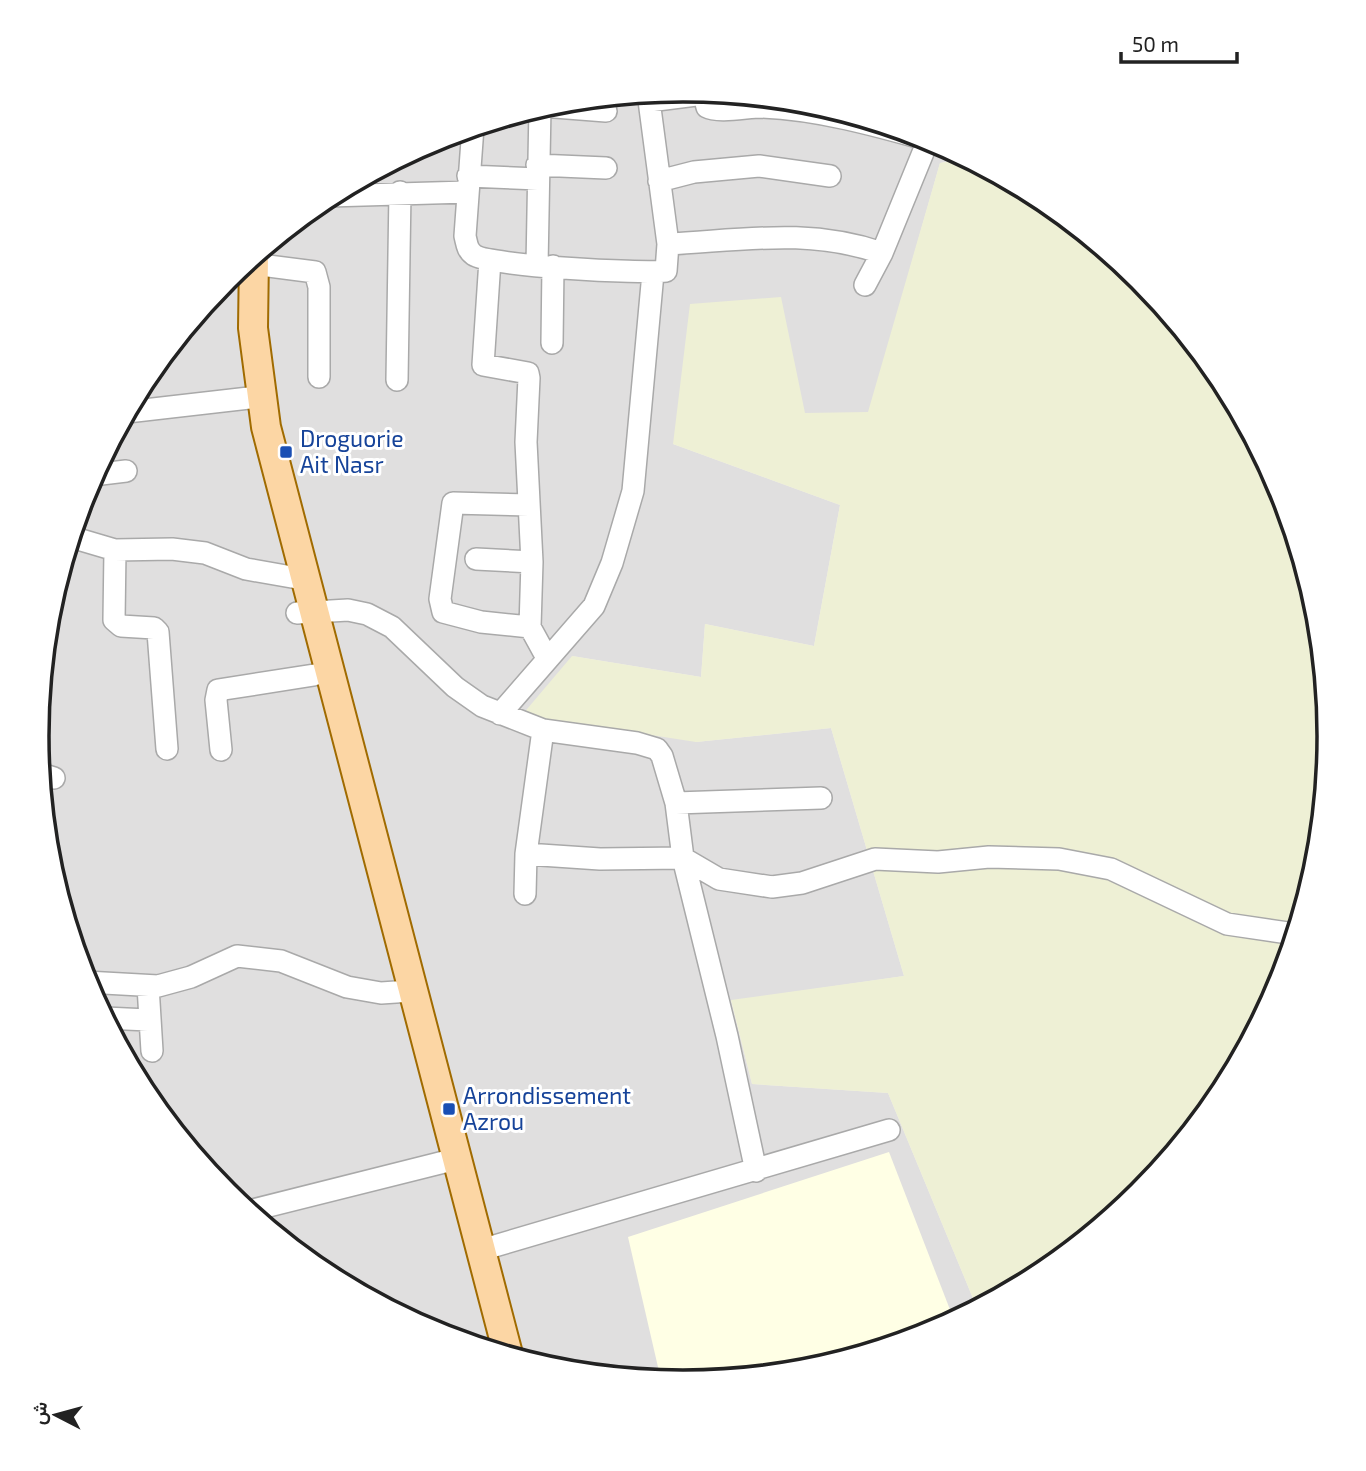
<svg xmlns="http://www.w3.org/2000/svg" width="1366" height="1471" font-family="'Exo 2',Vazirmatn,sans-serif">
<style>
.residential{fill:#e0dfdf}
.education{fill:#ffffe5}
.farmland{fill:#eef0d5}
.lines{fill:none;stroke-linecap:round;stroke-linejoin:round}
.minor-casing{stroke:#a9a9a9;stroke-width:24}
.major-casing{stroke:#a06b00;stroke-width:32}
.minor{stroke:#fff;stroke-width:21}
.major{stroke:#fcd6a4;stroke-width:28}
.transit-dot{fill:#1a4fb4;stroke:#fff;stroke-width:2.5}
.labels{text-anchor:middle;stroke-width:6;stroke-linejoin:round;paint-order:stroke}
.transit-label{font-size:23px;fill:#164399;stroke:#fff;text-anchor:start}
.rim{fill:none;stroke:#222;stroke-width:3.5}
</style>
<rect width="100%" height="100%" fill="#f2efe9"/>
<path class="residential" d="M 683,89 L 809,102 L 931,139 L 967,158 L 940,163 L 869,413 L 805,413 L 673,444 L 840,505 L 814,646 L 705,624 L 701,677 L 572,656 L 696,742 L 831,728 L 904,976 L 731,1001 L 752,1084 L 888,1093 L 977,1308 L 930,1333 L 809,1369 L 683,1382 L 557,1369 L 435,1332 L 324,1273 L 226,1192 L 145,1094 L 86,982 L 49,861 L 37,735 L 49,609 L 86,488 L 146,376 L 226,278 L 324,198 L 436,138 L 557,102 Z"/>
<path class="education" d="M 889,1152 L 954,1320 L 930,1333 L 809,1369 L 683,1382 L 661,1380 L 628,1237 Z"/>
<path class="farmland" d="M 967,158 L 1042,198 L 1140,279 L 1221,377 L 1280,489 L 1317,610 L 1329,736 L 1317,862 L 1280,983 L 1220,1095 L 1140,1193 L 1042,1273 L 977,1308 L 888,1093 L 752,1084 L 731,1000 L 904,976 L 831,728 L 696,742 L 522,715 L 572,656 L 701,677 L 705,624 L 814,646 L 840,505 L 673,444 L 690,304 L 781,297 L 805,413 L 868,412 L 940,163 Z"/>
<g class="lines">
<g class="minor-casing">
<path id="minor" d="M 703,91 L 707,107 C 718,113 748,107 761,107 C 817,109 875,125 928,140
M 649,101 L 704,94
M 542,106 L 606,111
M 473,127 L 465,236 C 467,244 467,250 474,255 C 490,266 642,274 666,271 L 668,244 L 648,93
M 537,165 L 606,168
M 468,176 L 538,179
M 659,181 L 694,172 L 759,166 L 830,176
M 329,196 L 467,192
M 668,244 C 745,240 808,228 882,253
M 490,260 L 483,365 L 528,373 L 529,378 L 526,442 L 532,562 L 530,627 L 547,658
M 253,264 L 315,272 L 319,287 L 319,377
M 537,266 L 540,107
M 865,285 L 882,253 L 929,138
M 552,343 L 553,266
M 397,380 L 400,192
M 127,412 L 249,398
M 93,475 L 126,471
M 529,505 L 453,503 L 440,599 L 443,612 L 481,622 L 530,627
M 71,537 L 115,550 L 172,549 L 205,553 L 246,569 L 303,579
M 115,550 L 114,620 L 121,626 L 154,628 L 158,632 L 167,749
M 476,559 L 532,562
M 297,613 L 348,610 L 367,614 L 392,627 L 455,687 L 482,706 L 543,730 L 637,743 L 657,749 L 662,756 L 676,803 L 683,858 L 727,1036 L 756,1171
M 500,714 L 594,606 L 612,563 L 633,491 L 653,273
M 221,750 L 216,700 L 218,690 L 314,675
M 41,774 L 54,778
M 676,803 L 821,798
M 526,854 L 543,730
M 525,894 L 526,854 L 600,859 L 683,858 L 719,879 L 772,887 L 802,883 L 875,859 L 938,862 L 989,857 L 1059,859 L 1111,869 L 1227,924 L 1295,934
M 86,982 L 158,986 L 191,977 L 237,956 L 281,961 L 347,987 L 381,993 L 411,991
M 148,986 L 152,1051
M 105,1018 L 148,1020
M 249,1211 L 456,1159
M 481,1250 L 889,1130"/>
</g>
<g class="major-casing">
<path id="major" d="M 254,256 L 253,328 L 266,427 L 508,1354"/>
</g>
<use href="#minor" class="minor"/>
<use href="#major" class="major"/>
</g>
<g class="transit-dot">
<rect x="279" y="445" width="14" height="14" rx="3.5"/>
<rect x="442" y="1102" width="14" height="14" rx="3.5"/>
</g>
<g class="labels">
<g class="transit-label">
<text x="300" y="447">Droguorie<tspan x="300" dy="26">Ait Nasr</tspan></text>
<text x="463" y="1104">Arrondissement<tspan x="463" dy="26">Azrou</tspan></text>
</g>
</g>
<path d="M0 0H1366V1471H0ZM49 736a634 634 0 1 1 1268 0a634 634 0 1 1-1268 0Z" fill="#fff" fill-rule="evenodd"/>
<path class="rim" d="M49 736a634 634 0 1 1 1268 0a634 634 0 1 1-1268 0Z"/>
<g transform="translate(56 1415) rotate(276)" stroke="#ffffff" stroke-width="5" paint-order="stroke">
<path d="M0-5L12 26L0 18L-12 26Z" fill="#222222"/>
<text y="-10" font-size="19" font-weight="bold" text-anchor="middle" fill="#222222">ش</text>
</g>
<path d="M1121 52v10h116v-10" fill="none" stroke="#222222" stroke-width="3.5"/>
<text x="1132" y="52" font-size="21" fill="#222222" stroke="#ffffff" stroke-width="5" paint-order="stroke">50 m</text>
</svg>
